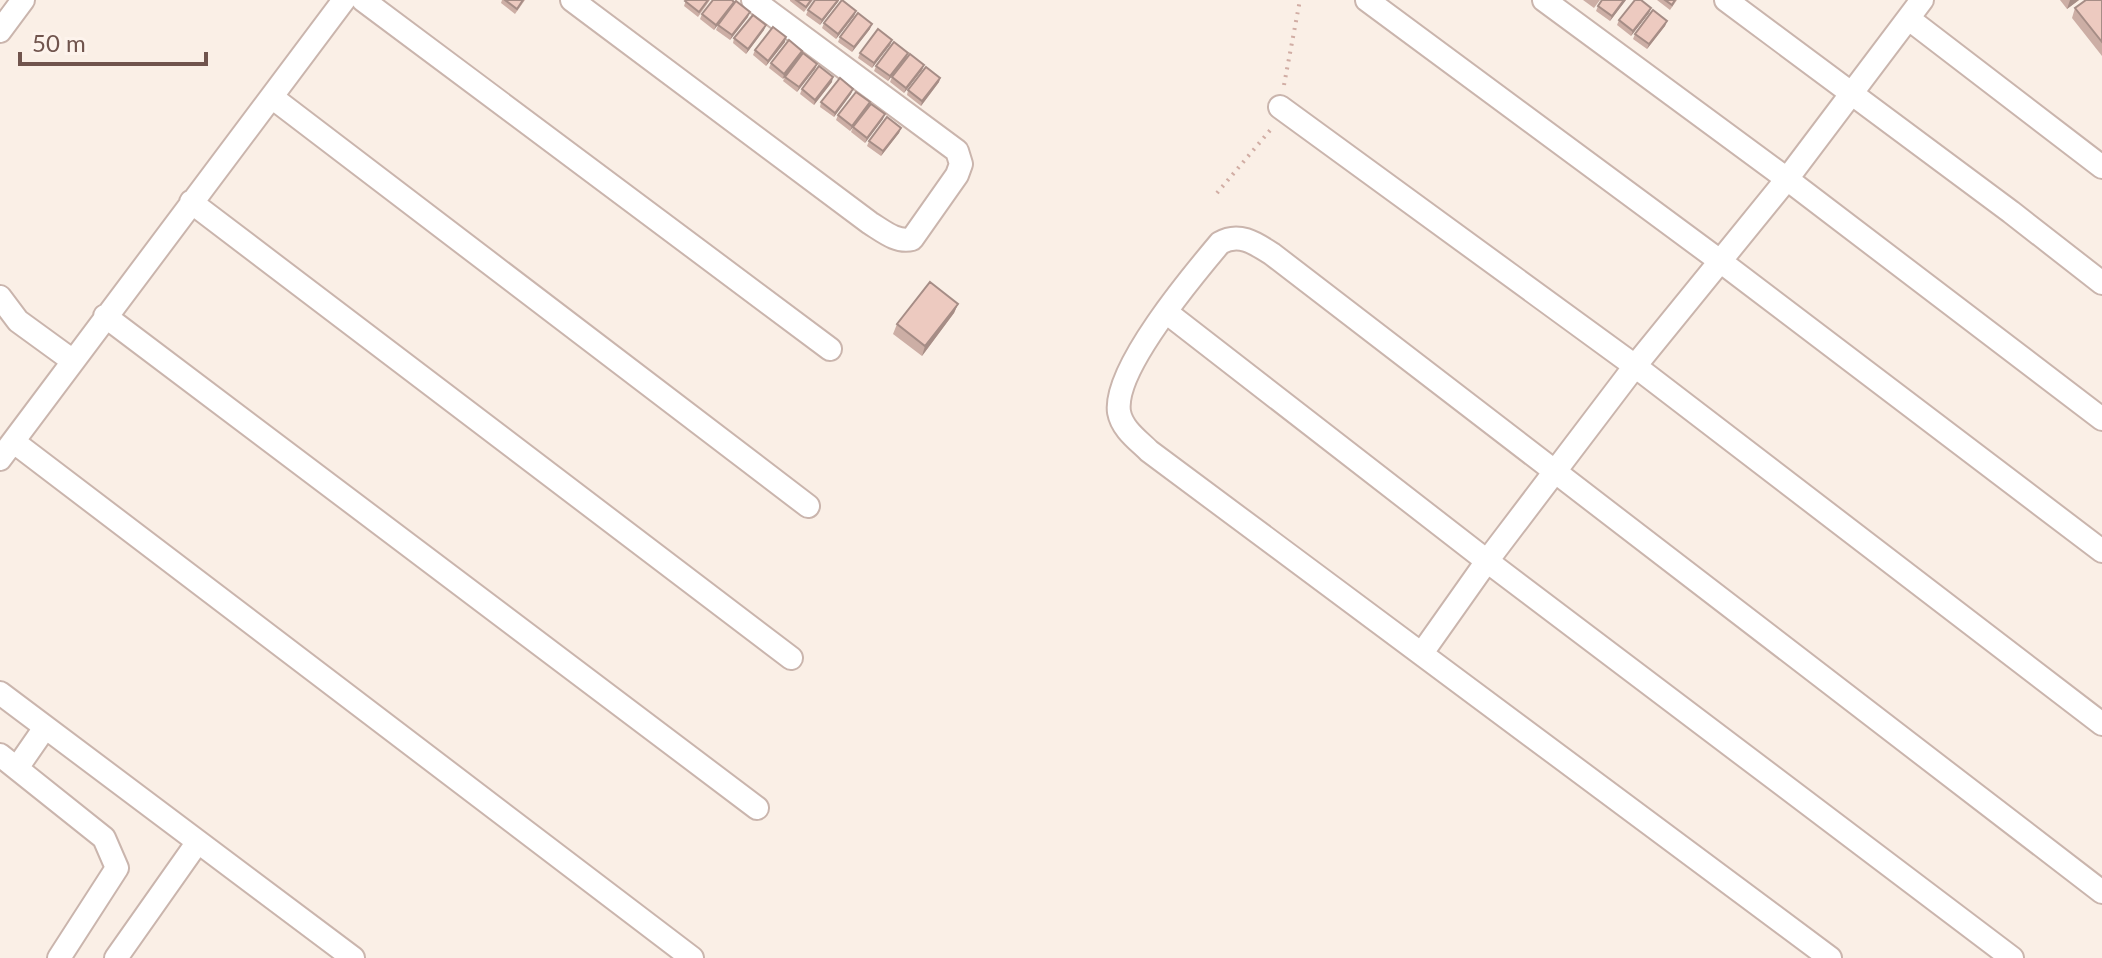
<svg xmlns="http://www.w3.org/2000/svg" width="2102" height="958" font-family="Lato,sans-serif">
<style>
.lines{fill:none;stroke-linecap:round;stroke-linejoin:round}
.street-casing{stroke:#cab5ad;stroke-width:26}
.path{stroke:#d1ada4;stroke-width:4;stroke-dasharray:2 6;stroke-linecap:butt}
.street{stroke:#fff;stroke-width:22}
.wall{fill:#ccaea5}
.shaded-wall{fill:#a68d86}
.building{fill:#edcac0;stroke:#a68d86;stroke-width:2}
</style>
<rect width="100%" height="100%" fill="#faefe6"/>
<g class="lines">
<g class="street-casing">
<path id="street" d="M 363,0 L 830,349
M 572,0 L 870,223 C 883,231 897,243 912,239 L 957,175 L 961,164 L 957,151 L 753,0
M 1367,0 L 1720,261 L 2102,551
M 1544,0 L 1787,179 L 2102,419
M 1726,0 L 2011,212 L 2102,283
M 1909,19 L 2102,167
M 0,31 L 23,0
M 273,98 L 808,506
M 1280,107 L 1635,366 L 2102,724
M 191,202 L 791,658
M 0,297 L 18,321 L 73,361
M 1166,312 L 1487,561 L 2012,958
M 105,316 L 757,808
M 14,442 L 692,958
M 0,459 L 344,0
M 1422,653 L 1487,561 L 1635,366 L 1787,179 L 1922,0
M 0,693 L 353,958
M 0,755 L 104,838 L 117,868 L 59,958
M 17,768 L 44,729
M 116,958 L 197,843
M 1830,958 L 1149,451 C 1138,440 1122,429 1119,412 C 1113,370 1193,275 1220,243 C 1239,232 1255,243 1272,254 L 2102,892"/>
</g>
<path class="path" d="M 1284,85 L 1300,0
M 1217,193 L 1272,128"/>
<use href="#street" class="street"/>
</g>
<path class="wall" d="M 502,0 L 525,0 L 515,14 L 501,3 Z
M 686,0 L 710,0 L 698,17 L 684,6 Z
M 790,0 L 813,0 L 804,12 L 790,1 Z
M 815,0 L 839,0 L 820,25 L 806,15 L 808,10 Z
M 1583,0 L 1600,0 L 1594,8 Z
M 1626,0 L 1610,21 L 1596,11 L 1598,6 Z
M 1657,0 L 1677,0 L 1670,10 Z
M 2060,0 L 2079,0 L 2067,9 Z
M 2102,0 L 2102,56 L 2072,18 L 2075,8 Z
M 732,6 L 714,30 L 700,19 L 702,14 Z
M 1651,8 L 1649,13 L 1631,36 L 1617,25 L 1619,20 Z
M 856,11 L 854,16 L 836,39 L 822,28 L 824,23 Z
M 748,17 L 730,40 L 716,30 L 718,25 Z
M 1667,21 L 1665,26 L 1647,49 L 1633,39 L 1635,34 Z
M 870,29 L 852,52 L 838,42 L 840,37 Z
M 764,30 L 746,54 L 733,43 L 734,38 Z
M 892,40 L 890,45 L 872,68 L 858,58 L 860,53 Z
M 785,42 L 766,66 L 753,55 L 755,50 Z
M 802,51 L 801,55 L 783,79 L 769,68 L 771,63 Z
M 908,53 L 906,58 L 888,81 L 874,71 L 876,66 Z
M 817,64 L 815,69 L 797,92 L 783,81 L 785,77 Z
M 924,65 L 922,70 L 904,93 L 890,82 L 892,77 Z
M 940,78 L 939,82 L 921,106 L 907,95 L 908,90 Z
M 832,82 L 814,105 L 800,94 L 802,89 Z
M 853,89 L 851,94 L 834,117 L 820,107 L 821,102 Z
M 870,102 L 868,107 L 850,131 L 836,120 L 838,115 Z
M 883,119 L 865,143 L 851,132 L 853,127 Z
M 901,128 L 899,133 L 881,156 L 867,146 L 869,141 Z
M 958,304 L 954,313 L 922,356 L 893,334 L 897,324 Z"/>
<path class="shaded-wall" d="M 838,0 L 839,0 L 838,2 L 820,25 L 822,20 Z
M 1624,0 L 1626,0 L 1610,21 L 1612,16 Z
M 2070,0 L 2079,0 L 2067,9 Z
M 734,2 L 732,6 L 714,30 L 716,25 Z
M 1651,8 L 1649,13 L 1631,36 L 1633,31 Z
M 856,11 L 854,16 L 836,39 L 838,34 Z
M 750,12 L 748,17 L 730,40 L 732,35 Z
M 1667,21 L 1665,26 L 1647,49 L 1649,44 Z
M 872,24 L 870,29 L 852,52 L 854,47 Z
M 766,25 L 764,30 L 746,54 L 748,49 Z
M 786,37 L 785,42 L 766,66 L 768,61 Z
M 892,40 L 890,45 L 872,68 L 874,63 Z
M 802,51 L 801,55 L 783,79 L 784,74 Z
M 908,53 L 906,58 L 888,81 L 890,76 Z
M 817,64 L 815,69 L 797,92 L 799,87 Z
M 924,65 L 922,70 L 904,93 L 906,88 Z
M 833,77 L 832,82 L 814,105 L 815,100 Z
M 940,78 L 939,82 L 921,106 L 922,101 Z
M 853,89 L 851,94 L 834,117 L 835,113 Z
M 870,102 L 868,107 L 850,131 L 852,126 Z
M 885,114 L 883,119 L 865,143 L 867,138 Z
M 901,128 L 899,133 L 881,156 L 883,151 Z
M 958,304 L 954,313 L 922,356 L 925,346 Z"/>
<path class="building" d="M 505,0 L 523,0 L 517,9 Z
M 686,0 L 708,0 L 699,12 L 685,1 Z
M 713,0 L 732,0 L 734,2 L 716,25 L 702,14 Z
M 796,0 L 811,0 L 806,7 Z
M 815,0 L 838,0 L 822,20 L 808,10 Z
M 842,0 L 856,11 L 838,34 L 824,23 Z
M 1602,0 L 1624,0 L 1612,16 L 1598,6 Z
M 1635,0 L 1641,0 L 1651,8 L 1633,31 L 1619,20 Z
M 1665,0 L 1675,0 L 1672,5 Z
M 2086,0 L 2102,0 L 2102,42 L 2075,8 Z
M 736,1 L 750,12 L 732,35 L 718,25 Z
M 1653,10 L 1667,21 L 1649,44 L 1635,34 Z
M 858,13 L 872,24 L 854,47 L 840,37 Z
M 753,15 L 766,25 L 748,49 L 734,38 Z
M 773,27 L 786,37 L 768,61 L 755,50 Z
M 878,29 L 892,40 L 874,63 L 860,53 Z
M 789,40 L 802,51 L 784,74 L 771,63 Z
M 894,42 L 908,53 L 890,76 L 876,66 Z
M 803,53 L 817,64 L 799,87 L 785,77 Z
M 910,54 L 924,65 L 906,88 L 892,77 Z
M 819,66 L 833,77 L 815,100 L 802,89 Z
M 926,67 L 940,78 L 922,101 L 908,90 Z
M 840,78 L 853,89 L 835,113 L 821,102 Z
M 856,92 L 870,102 L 852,126 L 838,115 Z
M 871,104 L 885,114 L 867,138 L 853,127 Z
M 887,117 L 901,128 L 883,151 L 869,141 Z
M 930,282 L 958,304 L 925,346 L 897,324 Z"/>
<path d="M20 52v12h186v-12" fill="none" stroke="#70544d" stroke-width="4"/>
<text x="32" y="52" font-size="24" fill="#70544d" stroke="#fdf3ec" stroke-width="6" paint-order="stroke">50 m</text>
</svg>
